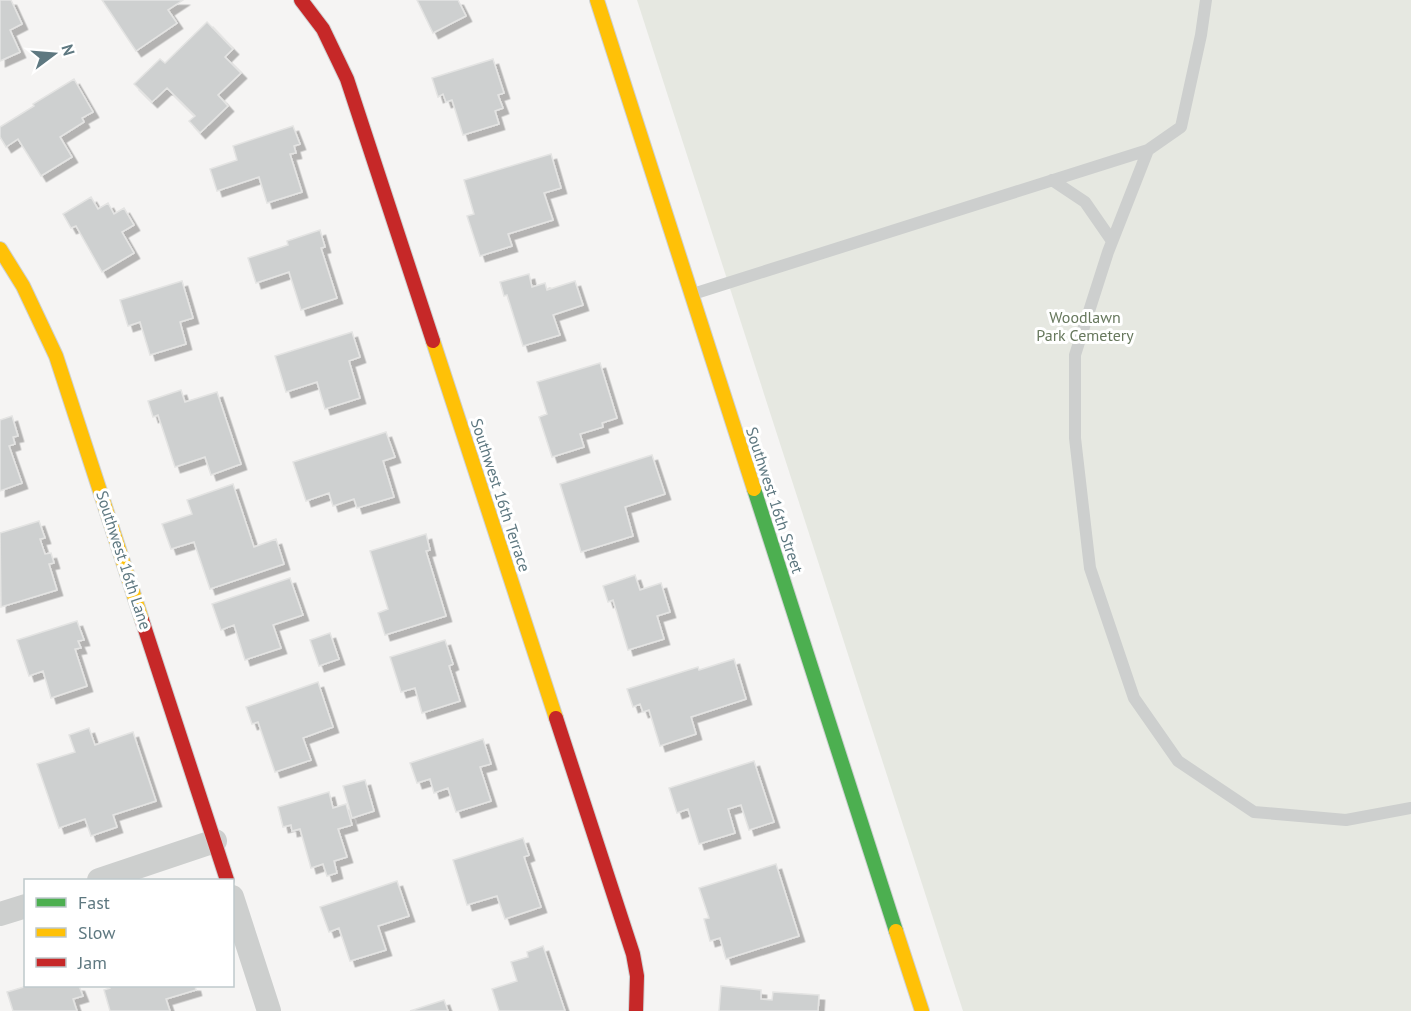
<svg xmlns="http://www.w3.org/2000/svg" width="1411" height="1011" font-family="'PT Sans',sans-serif">
<style>
.green{fill:#e6e8e1}
.building{fill:#ced0d0;stroke:#e4e4e3;stroke-width:1.5;filter:url(#shadow)}
.lines{fill:none;stroke-linecap:round;stroke-linejoin:round}
.fast-casing{stroke:#ced1d2;stroke-width:16}
.slow-casing{stroke:#ced1d2;stroke-width:16}
.jam-casing{stroke:#ced1d2;stroke-width:16}
.lane{stroke:#cdcfce;stroke-width:12}
.street{stroke:#cdcfce;stroke-width:24}
.fast{stroke:#4caf50;stroke-width:14}
.slow{stroke:#ffc107;stroke-width:14}
.jam{stroke:#c62828;stroke-width:14}
.labels{text-anchor:middle;stroke-width:6;stroke-linejoin:round;paint-order:stroke}
.park-label{font-size:16px;fill:#67785d;stroke:#fff}
.street-label{font-size:16px;fill:#5e7880;stroke:#fff}
</style>
<defs>
<filter id="shadow"><feDropShadow dx="5.5" dy="5.5" stdDeviation="0" flood-color="#0004"/></filter>
</defs>
<rect width="100%" height="100%" fill="#f5f4f3"/>
<path class="green" d="M 637,0 L 1411,0 L 1411,1011 L 963,1011 Z"/>
<path class="building" d="M 0,0 L 11,0 L 22,24 L 10,30 L 20,52 L 0,61 Z
M 102,0 L 183,0 L 168,10 L 177,23 L 136,51 Z
M 417,0 L 458,0 L 466,16 L 433,33 Z
M 207,22 L 233,49 L 225,57 L 241,73 L 218,95 L 228,106 L 200,133 L 189,121 L 195,116 L 167,88 L 152,102 L 134,84 L 160,59 L 165,63 Z
M 493,59 L 504,93 L 498,95 L 503,108 L 495,111 L 499,124 L 463,135 L 452,100 L 446,102 L 443,94 L 438,97 L 432,78 Z
M 74,79 L 93,112 L 82,118 L 84,122 L 60,137 L 72,157 L 41,176 L 18,139 L 6,147 L 0,137 L 0,127 L 34,106 L 33,104 Z
M 293,126 L 300,144 L 294,146 L 296,153 L 290,154 L 302,192 L 267,203 L 259,177 L 217,191 L 210,169 L 237,160 L 233,146 Z
M 551,154 L 561,188 L 544,193 L 553,220 L 508,234 L 512,246 L 480,256 L 467,216 L 474,214 L 464,180 Z
M 91,197 L 98,209 L 108,203 L 114,214 L 124,208 L 134,225 L 122,232 L 134,253 L 102,272 L 76,226 L 71,228 L 63,214 Z
M 320,230 L 325,247 L 321,248 L 337,298 L 301,310 L 289,272 L 256,283 L 248,258 L 288,245 L 287,241 Z
M 529,274 L 532,287 L 545,283 L 547,290 L 575,281 L 583,305 L 553,315 L 560,335 L 523,346 L 507,295 L 504,296 L 500,282 Z
M 182,281 L 193,318 L 180,322 L 186,344 L 150,355 L 140,322 L 128,326 L 120,300 Z
M 352,332 L 360,357 L 349,361 L 360,398 L 325,409 L 317,382 L 286,392 L 275,356 Z
M 600,363 L 617,418 L 602,423 L 603,427 L 580,434 L 584,447 L 552,457 L 539,417 L 547,414 L 537,382 Z
M 181,390 L 185,402 L 217,392 L 241,464 L 211,475 L 205,457 L 175,467 L 158,415 L 153,417 L 148,401 Z
M 12,416 L 18,436 L 13,437 L 15,444 L 9,446 L 22,483 L 0,491 L 0,420 Z
M 386,432 L 395,457 L 383,461 L 394,497 L 357,508 L 354,499 L 333,506 L 329,493 L 306,501 L 293,462 Z
M 652,455 L 665,494 L 625,507 L 633,536 L 581,552 L 560,484 Z
M 233,484 L 254,547 L 276,539 L 284,564 L 210,589 L 194,542 L 171,549 L 162,524 L 192,514 L 187,500 Z
M 39,521 L 45,538 L 40,539 L 45,554 L 51,553 L 54,563 L 49,564 L 57,590 L 1,607 L 0,533 Z
M 426,534 L 430,550 L 426,551 L 446,616 L 385,635 L 378,613 L 388,609 L 370,551 Z
M 635,575 L 640,590 L 661,583 L 670,612 L 657,616 L 664,639 L 628,650 L 613,600 L 608,602 L 603,586 Z
M 290,578 L 303,615 L 273,625 L 281,648 L 245,660 L 234,625 L 221,630 L 212,604 Z
M 77,621 L 84,640 L 78,641 L 81,648 L 75,649 L 87,686 L 51,698 L 43,671 L 29,676 L 17,640 Z
M 330,633 L 339,659 L 319,666 L 310,640 Z
M 445,640 L 453,664 L 449,666 L 460,701 L 422,713 L 415,688 L 401,692 L 390,657 Z
M 734,659 L 746,699 L 691,717 L 696,734 L 660,746 L 649,710 L 643,712 L 640,704 L 633,707 L 627,689 L 698,667 L 699,670 Z
M 318,682 L 333,727 L 303,738 L 311,760 L 275,772 L 258,722 L 252,724 L 246,707 Z
M 89,728 L 95,745 L 133,732 L 156,801 L 113,815 L 117,827 L 91,836 L 85,819 L 59,828 L 37,764 L 75,752 L 69,735 Z
M 483,739 L 491,764 L 480,767 L 491,801 L 456,812 L 448,788 L 434,793 L 430,779 L 417,783 L 410,763 Z
M 754,761 L 774,822 L 749,830 L 741,805 L 728,809 L 735,833 L 699,844 L 688,809 L 677,813 L 669,788 Z
M 365,780 L 374,811 L 352,818 L 343,786 Z
M 329,792 L 333,808 L 346,804 L 352,825 L 338,829 L 347,857 L 334,861 L 337,873 L 327,876 L 323,864 L 311,868 L 300,829 L 292,831 L 291,825 L 283,827 L 278,807 Z
M 523,838 L 529,855 L 524,857 L 541,907 L 505,919 L 497,896 L 467,905 L 453,860 Z
M 776,864 L 799,936 L 726,959 L 720,938 L 710,941 L 704,919 L 709,918 L 699,888 Z
M 397,881 L 409,916 L 378,926 L 386,950 L 350,961 L 339,928 L 329,932 L 320,907 Z
M 543,946 L 565,1011 L 499,1011 L 492,989 L 517,981 L 511,962 L 528,957 L 527,952 Z
M 27,986 L 79,986 L 83,996 L 73,999 L 77,1011 L 13,1011 L 7,992 Z
M 109,986 L 195,986 L 196,990 L 166,999 L 170,1011 L 110,1011 L 104,990 L 110,988 Z
M 721,986 L 761,990 L 761,999 L 772,1000 L 773,992 L 819,995 L 818,1011 L 719,1011 Z
M 444,1000 L 448,1011 L 410,1011 Z"/>
<g class="lines">
<g class="fast-casing">
<path id="fast" d="M 754,489 L 896,931"/>
</g>
<g class="slow-casing">
<path id="slow" d="M 597,0 L 754,489
M 0,249 L 23,286 L 56,356 L 142,620
M 433,341 L 556,718
M 896,931 L 922,1011"/>
</g>
<g class="jam-casing">
<path id="jam" d="M 301,0 L 323,29 L 347,79 L 433,341
M 142,620 L 227,880
M 556,718 L 633,954 L 637,976 L 636,1011"/>
</g>
<path class="lane" d="M 1148,150 L 1108,252 L 1075,355 L 1075,438 L 1090,568 L 1134,698 L 1178,761 L 1254,812 L 1346,820 L 1411,808
M 1052,180 L 1085,202 L 1112,241
M 693,294 L 1148,150 L 1181,127 L 1201,35 L 1206,0"/>
<path class="street" d="M 99,880 L 215,841
M 232,897 L 269,1011
M 0,914 L 26,906"/>
<use href="#fast" class="fast"/>
<use href="#slow" class="slow"/>
<use href="#jam" class="jam"/>
</g>
<g class="labels">
<g class="park-label">
<text x="1085" y="323">Woodlawn<tspan x="1085" dy="18">Park Cemetery</tspan></text>
</g>
<g class="street-label">
<text transform="translate(501 495) rotate(72)" y="6">Southwest 16th Terrace</text>
<text transform="translate(775 500) rotate(72)" y="6">Southwest 16th Street</text>
<text transform="translate(124 560) rotate(72)" y="6">Southwest 16th Lane</text>
</g>
</g>
<rect x="24" y="879" width="210" height="108" fill="#ffffff" stroke="#bfc9cc" stroke-width="1.5"/>
<rect x="36" y="898" width="30" height="9" fill="#4caf50" stroke="#bfc9cc" stroke-width="1.5"/>
<text x="78" y="909" font-size="18" fill="#5e7880">Fast</text>
<rect x="36" y="928" width="30" height="9" fill="#ffc107" stroke="#bfc9cc" stroke-width="1.5"/>
<text x="78" y="939" font-size="18" fill="#5e7880">Slow</text>
<rect x="36" y="958" width="30" height="9" fill="#c62828" stroke="#bfc9cc" stroke-width="1.5"/>
<text x="78" y="969" font-size="18" fill="#5e7880">Jam</text>
<g transform="translate(54 54) rotate(74)" stroke="#ffffff" stroke-width="4.5" paint-order="stroke">
<path d="M0-4.5L10 22L0 15L-10 22Z" fill="#5e7880"/>
<text y="-9" font-size="16" font-weight="bold" text-anchor="middle" fill="#5e7880">N</text>
</g>
</svg>
